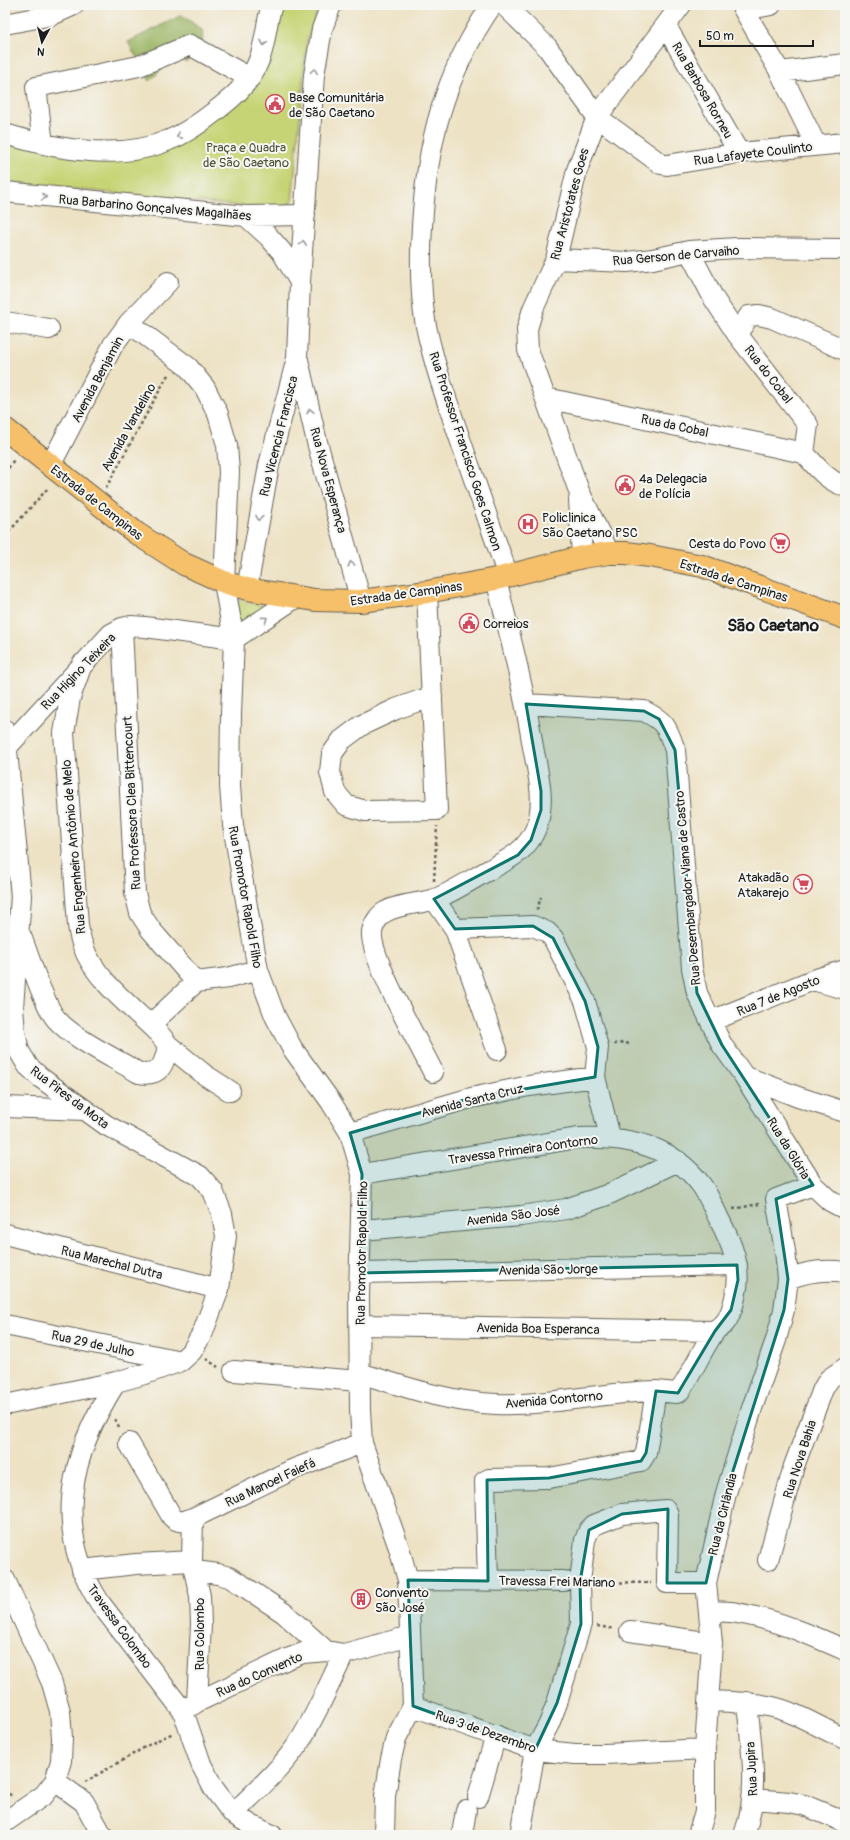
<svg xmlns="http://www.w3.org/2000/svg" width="850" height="1840" font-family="Pangolin,sans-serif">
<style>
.green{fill:#c7d475;stroke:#727848}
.forest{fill:#9db666;stroke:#5c6941}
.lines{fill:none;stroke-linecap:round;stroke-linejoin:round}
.minor-casing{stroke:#656157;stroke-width:22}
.major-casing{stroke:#656157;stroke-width:24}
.path{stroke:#656157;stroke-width:2.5;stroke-dasharray:3 3;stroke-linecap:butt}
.minor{stroke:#fff;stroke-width:20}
.major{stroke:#f6c06b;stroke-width:22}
.oneway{stroke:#999}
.marked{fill:#0f766e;fill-opacity:0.2;stroke:#0f766e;stroke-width:3;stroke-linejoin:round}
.labels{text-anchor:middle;stroke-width:4;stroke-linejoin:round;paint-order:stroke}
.street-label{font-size:13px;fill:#1c1c1c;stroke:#f6f6f2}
.poi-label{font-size:13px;fill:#1c1c1c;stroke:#f6f6f2;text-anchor:start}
.park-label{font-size:13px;fill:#4f5337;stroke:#f6f6f2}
.district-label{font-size:17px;font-weight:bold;fill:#1c1c1c;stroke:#f6f6f2}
</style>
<rect width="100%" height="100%" fill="#f6f6f2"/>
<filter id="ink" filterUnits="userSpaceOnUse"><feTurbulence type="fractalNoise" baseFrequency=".025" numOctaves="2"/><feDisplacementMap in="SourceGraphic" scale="8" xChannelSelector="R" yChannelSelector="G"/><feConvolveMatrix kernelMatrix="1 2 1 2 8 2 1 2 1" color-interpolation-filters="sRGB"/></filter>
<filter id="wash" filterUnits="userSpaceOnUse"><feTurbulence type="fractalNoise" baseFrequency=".012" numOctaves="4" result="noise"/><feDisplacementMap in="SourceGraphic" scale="16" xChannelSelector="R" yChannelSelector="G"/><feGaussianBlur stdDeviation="0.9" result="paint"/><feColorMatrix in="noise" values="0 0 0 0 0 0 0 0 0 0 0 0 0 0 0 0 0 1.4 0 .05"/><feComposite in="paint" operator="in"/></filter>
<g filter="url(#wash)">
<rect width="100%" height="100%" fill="#ede2c4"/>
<path class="green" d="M 277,5 L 319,5 L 307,41 L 292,202 L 278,210 L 5,182 L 5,139 L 139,150 L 247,91 Z
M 237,600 L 269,607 L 254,621 L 237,623 Z"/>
<path class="forest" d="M 182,15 L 202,30 L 203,44 L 186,62 L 176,54 L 150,81 L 128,42 Z"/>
</g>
<g filter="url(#ink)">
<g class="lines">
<g class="minor-casing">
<path id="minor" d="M 492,5 C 444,75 427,142 422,226 C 420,259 420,294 426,326 C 434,365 448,404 461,442 C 476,486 492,531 508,576
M 504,5 L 547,47 L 597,117 L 661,164 L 667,165 L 739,153 L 845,143
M 741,5 L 780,72 L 816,145
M 744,10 L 771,5
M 5,24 L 52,15 L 74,5
M 666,26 L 739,153
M 780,72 L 845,64
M 5,134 C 55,149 119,162 169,140 C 185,134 200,123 213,113 C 231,99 246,87 256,67 C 266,48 265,25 272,5
M 43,144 L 36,87 L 139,66 L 190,45 L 250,78
M 5,192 L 246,216 L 305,215
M 246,216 L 269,237 L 282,252 L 300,282
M 689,251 L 714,299 L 737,334 L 808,425 L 804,453 C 816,466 827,481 845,486
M 556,259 L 627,262 L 653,259 L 689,251 L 737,248 L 845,249
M 5,322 L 49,329
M 129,323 L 188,367 L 205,388 L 218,414 L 227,445 L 229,472 L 224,582 L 234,639 L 231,714 L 230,786 L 233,825 L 258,970 L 275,1016 L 292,1048 L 331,1102 L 350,1133 L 362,1174 L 359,1297 L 360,1410 L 362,1443 L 399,1548 L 408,1580 L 413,1706 L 396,1738 L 391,1759 L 385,1796 L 384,1835
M 737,334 L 749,316 L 759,315 L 772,318 L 845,350
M 298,360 L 317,442 L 361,601
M 546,398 L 804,453
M 50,466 L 113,345 L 129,323 L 168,282
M 579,499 L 582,557
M 609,553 L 579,491 L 528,350 L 527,329 L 533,309 L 556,259 L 577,170 L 597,117 L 681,5
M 247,589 L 269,465 L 297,358 L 300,282 L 314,75 L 322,29 L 331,5
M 427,592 L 437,810 L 365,811 L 346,805 L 335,792 L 330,772 L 332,754 L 342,740 L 362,725 L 396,709 L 432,696
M 122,628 L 135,893 L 140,913 L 151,930 L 196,982
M 234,639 L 295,598
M 526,704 L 644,711 C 666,722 667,727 675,750 L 692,968 L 697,993 L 722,1045 L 744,1076 L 813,1185 L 830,1201 L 845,1209
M 5,730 L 21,896 L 13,1008 L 15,1032 L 19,1051 L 28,1066 L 41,1078 L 106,1125 L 200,1176 L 213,1191 L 222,1214 L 226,1236 L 219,1289 L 203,1332 L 192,1351 L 181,1361 L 148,1373 L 116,1382 L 5,1405
M 8,746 L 111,634 L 122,628 L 131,626 L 145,627 L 234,639
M 434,899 L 455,929 L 497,1050
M 455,929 L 533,926 L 547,932 L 553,938 L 585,1001 L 598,1047 L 595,1077 L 610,1137
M 21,936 C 29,956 44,1006 57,1020 C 74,1039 116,1059 139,1073 C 161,1077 165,1063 168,1045 L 161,1036 C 136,1010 95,981 83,946 C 80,939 79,932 78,925 L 64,733 L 70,698 L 82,664
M 813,980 L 845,989
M 711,1021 L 813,980 L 845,970
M 150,1025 L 196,982 L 228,978 L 258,970
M 168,1045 L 205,1075 L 230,1091
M 433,1072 C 420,1045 369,957 372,932 C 373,925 379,915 385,912 C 399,904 417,904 432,900 C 448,895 474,878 489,870 C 509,859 527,851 536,828 C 546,802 538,773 533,747 C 524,690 510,635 496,579
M 744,1076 L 798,1097 L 845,1112
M 5,1107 L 85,1110
M 350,1133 L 471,1098 L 529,1086 L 595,1077
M 362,1174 L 578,1138 C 626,1136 671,1144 702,1186 C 709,1196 714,1209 720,1221 C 731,1242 742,1268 736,1293 C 734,1303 731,1316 724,1324 C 721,1326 717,1328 715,1331 C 701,1350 693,1373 679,1392 L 676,1393 L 656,1391 L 646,1453 L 641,1461 L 549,1478 L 489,1479 L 485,1481 L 488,1581
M 362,1230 L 521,1216 L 566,1209 L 607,1195 L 678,1161
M 5,1234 L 219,1289
M 360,1273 L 737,1265
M 788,1279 C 805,1272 826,1269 845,1272
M 5,1325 L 181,1361
M 361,1325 L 715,1331
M 234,1371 L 360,1381
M 360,1373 C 405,1387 448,1402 496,1404 C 550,1406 603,1392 656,1391
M 116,1382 C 71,1453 51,1528 100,1603 L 183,1711 L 201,1764 L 214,1789 L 233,1814 L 253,1826 L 272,1835
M 129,1443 L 172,1517 C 179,1524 185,1521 193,1518 L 294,1469 L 362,1443
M 193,1518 L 192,1561 L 200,1596 L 201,1625 L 197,1702
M 768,1560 L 794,1466 L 823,1389 L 829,1379 L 845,1368
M 82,1570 L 136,1564 L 192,1561
M 195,1571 L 218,1574 L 229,1577 L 242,1585 L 284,1613 L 326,1651
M 5,1580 L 52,1683 L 60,1711 L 62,1738 L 61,1761 L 55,1781 L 44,1795 L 5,1822
M 408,1580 L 564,1581
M 710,1611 C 719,1612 728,1611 737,1613 C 774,1619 811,1635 845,1650
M 630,1631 L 712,1643
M 709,1701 C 728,1702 748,1702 768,1706 C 795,1711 820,1728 845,1739
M 413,1706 L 535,1750 L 575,1754 L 605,1754 L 705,1749
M 183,1711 L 197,1702 L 287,1659 L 303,1653 L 326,1651 L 344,1654 L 410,1636
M 55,1781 L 84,1802 L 102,1835
M 478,1797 L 496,1735
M 754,1799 L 789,1802 L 804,1805 L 845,1822
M 233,1814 C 255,1792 280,1770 298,1744 C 316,1716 329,1684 344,1654
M 462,1835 L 466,1810
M 520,1835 L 535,1750 L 549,1724 L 557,1703 L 581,1624 L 580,1582 L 585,1540 L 589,1530 L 594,1525 L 622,1514 L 666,1510 L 668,1514 L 667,1583 L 706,1583
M 698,1835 L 705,1811 L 705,1749 L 712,1643 L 706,1583 L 726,1493 L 752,1408 L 776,1340 L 784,1310 L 788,1279 L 785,1251 L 776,1199 L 813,1185
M 744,1835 C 760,1792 751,1747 747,1702"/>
</g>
<g class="major-casing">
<path id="major" d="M 5,429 L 136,533 L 184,564 L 224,582 L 247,589 L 315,600 L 361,601 L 427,592 L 496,579 L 582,557 L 609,553 L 626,553 L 650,556 L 702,566 L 845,618"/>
</g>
<path class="path" d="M 5,473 L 15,458
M 106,488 L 169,373
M 5,536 L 49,487
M 434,881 L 437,826
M 537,910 L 541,897
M 614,1044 L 623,1043 L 631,1044
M 733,1209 L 759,1204
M 206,1359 L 218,1367
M 115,1419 L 120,1429
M 596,1582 L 651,1583
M 597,1626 L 614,1629
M 85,1782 L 152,1743 L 173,1733
M 5,1789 L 13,1798"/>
<use href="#minor" class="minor"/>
<use href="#major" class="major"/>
</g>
<defs><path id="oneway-chevron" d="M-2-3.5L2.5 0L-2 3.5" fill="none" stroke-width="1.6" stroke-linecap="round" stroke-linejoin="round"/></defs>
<g class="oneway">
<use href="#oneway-chevron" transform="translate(264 43) rotate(102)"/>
<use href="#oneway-chevron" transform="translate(314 71) rotate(-82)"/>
<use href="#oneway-chevron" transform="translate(179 136) rotate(152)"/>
<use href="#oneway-chevron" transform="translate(44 197) rotate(6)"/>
<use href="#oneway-chevron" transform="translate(303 243) rotate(-86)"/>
<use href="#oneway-chevron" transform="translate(310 411) rotate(-103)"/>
<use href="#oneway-chevron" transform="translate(259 518) rotate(100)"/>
<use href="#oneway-chevron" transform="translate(351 564) rotate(-105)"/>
<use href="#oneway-chevron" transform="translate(265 619) rotate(-36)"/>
</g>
</g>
<path class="marked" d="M 526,704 L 644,711 L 659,719 L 675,750 L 697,993 L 722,1045 L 813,1185 L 776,1199 L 788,1279 L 784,1310 L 726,1493 L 706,1583 L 667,1583 L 668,1509 L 622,1514 L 589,1530 L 580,1582 L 581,1624 L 557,1703 L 535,1750 L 413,1706 L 408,1580 L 488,1581 L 487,1480 L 549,1478 L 641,1461 L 646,1453 L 656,1391 L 678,1393 L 715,1331 L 731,1310 L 738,1280 L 737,1265 L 360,1273 L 362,1174 L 350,1133 L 471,1098 L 595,1077 L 598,1047 L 585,1001 L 553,938 L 533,926 L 455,929 L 434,899 L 518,855 L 531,840 L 541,810 L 541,791 Z"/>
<defs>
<g id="civic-ring" transform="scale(1)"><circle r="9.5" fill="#f6f6f2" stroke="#d1495b" stroke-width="1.5"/><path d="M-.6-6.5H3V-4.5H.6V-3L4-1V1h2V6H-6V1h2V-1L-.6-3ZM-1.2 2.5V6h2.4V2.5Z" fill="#d1495b"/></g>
<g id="hospital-ring" transform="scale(1)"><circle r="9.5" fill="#f6f6f2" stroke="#d1495b" stroke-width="1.5"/><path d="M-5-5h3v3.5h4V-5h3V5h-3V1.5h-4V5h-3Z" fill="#d1495b"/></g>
<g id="supermarket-ring" transform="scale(1)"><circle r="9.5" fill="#f6f6f2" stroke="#d1495b" stroke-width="1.5"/><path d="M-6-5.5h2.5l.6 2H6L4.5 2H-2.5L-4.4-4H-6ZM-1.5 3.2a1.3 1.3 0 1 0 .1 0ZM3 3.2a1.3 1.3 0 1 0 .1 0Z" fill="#d1495b"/></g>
<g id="building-ring" transform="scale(1)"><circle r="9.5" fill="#f6f6f2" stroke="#d1495b" stroke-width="1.5"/><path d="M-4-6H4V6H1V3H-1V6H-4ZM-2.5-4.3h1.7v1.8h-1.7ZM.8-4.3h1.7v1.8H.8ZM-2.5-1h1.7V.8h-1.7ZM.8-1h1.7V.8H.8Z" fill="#d1495b"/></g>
</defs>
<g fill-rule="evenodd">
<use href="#civic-ring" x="275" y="104"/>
<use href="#civic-ring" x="625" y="485"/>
<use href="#hospital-ring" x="528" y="524"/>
<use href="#supermarket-ring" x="780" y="543"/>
<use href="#civic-ring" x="469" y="623"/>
<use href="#supermarket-ring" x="803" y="884"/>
<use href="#building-ring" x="361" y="1599"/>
</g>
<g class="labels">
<g class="street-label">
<text transform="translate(703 90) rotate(60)" y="5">Rua Barbosa Rorneu</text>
<text transform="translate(753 153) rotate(-7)" y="5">Rua Lafayete Coulinto</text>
<text transform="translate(569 204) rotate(-75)" y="5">Rua Aristotates Goes</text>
<text transform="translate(155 207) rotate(5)" y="5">Rua Barbarino Gonçalves Magalhães</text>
<text transform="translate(676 255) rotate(-5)" y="5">Rua Gerson de Carvaiho</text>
<text transform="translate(769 374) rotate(52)" y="5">Rua do Cobal</text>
<text transform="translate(97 379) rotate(-62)" y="5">Avenida Benjamin</text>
<text transform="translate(675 425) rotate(12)" y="5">Rua da Cobal</text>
<text transform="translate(128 427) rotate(-61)" y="5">Avenida Vandelino</text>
<text transform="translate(278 436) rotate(-76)" y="5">Rua Vicencia Francisca</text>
<text transform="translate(466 451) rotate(72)" y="5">Rua Professor Francisco Goes Calmon</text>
<text transform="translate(329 480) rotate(75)" y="5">Rua Nova Esperança</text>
<text transform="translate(97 502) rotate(38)" y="5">Estrada de Campinas</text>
<text transform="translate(734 580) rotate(18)" y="5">Estrada de Campinas</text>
<text transform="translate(406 593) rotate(-8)" y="5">Estrada de Campinas</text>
<text transform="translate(78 671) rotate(-46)" y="5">Rua Higino Teixeira</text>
<text transform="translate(131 803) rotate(-93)" y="5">Rua Professora Clea Bittencourt</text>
<text transform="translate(73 847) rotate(-95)" y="5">Rua Engenheiro Antônio de Melo</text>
<text transform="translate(687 888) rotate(-95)" y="5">Rua Desembargador Viana de Castro</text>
<text transform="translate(246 897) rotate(80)" y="5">Rua Promotor Rapold Filho</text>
<text transform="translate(778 995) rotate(-22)" y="5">Rua 7 de Agosto</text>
<text transform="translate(70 1097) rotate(37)" y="5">Rua Pires da Mota</text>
<text transform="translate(472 1100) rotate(-14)" y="5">Avenida Santa Cruz</text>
<text transform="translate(789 1148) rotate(58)" y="5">Rua da Glória</text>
<text transform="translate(523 1149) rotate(-8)" y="5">Travessa Primeira Contorno</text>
<text transform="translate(513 1215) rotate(-7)" y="5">Avenida São José</text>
<text transform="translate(361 1253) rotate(-89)" y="5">Rua Promotor Rapold Filho</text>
<text transform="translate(112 1262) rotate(14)" y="5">Rua Marechal Dutra</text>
<text transform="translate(548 1269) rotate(-1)" y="5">Avenida São Jorge</text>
<text transform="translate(538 1328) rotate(1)" y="5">Avenida Boa Esperanca</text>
<text transform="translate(93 1343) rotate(12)" y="5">Rua 29 de Julho</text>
<text transform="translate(554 1399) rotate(-5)" y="5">Avenida Contorno</text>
<text transform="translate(799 1459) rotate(-72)" y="5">Rua Nova Bahia</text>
<text transform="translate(270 1482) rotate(-25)" y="5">Rua Manoel Faiefá</text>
<text transform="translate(722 1514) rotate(-76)" y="5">Rua da Cirlândia</text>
<text transform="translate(557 1581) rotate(1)" y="5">Travessa Frei Mariano</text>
<text transform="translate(120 1626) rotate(54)" y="5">Travessa Colombo</text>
<text transform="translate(199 1634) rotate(-90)" y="5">Rua Colombo</text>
<text transform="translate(259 1674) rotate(-24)" y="5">Rua do Convento</text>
<text transform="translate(486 1731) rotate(19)" y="5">Rua 3 de Dezembro</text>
<text transform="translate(751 1769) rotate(-93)" y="5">Rua Jupira</text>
</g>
<g class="poi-label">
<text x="289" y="102">Base Comunitária<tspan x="289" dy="15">de São Caetano</tspan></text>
<text x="639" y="483">4ª Delegacia<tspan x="639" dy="15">de Polícia</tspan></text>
<text x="542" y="522">Policlinica<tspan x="542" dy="15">São Caetano PSC</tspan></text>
<text x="766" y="548" text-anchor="end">Cesta do Povo</text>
<text x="483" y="628">Correios</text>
<text x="789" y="882" text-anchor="end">Atakadão<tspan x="789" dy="15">Atakarejo</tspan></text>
<text x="375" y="1597">Convento<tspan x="375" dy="15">São José</tspan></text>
</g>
<g class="park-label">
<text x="246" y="152">Praça e Quadra<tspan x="246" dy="15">de São Caetano</tspan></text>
</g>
<g class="district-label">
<text x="773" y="631">São Caetano</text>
</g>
</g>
<rect width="850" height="1840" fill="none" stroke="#f6f6f2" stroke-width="20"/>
<g transform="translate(42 42) rotate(187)" stroke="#f6f6f2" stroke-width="3" paint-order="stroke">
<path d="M0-3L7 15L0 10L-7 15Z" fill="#1c1c1c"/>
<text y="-6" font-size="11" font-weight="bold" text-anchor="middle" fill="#1c1c1c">N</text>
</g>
<path d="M700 40v6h113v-6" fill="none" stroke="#1c1c1c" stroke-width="2"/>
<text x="706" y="40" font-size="12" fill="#1c1c1c" stroke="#f6f6f2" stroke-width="3" paint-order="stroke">50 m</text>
</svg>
